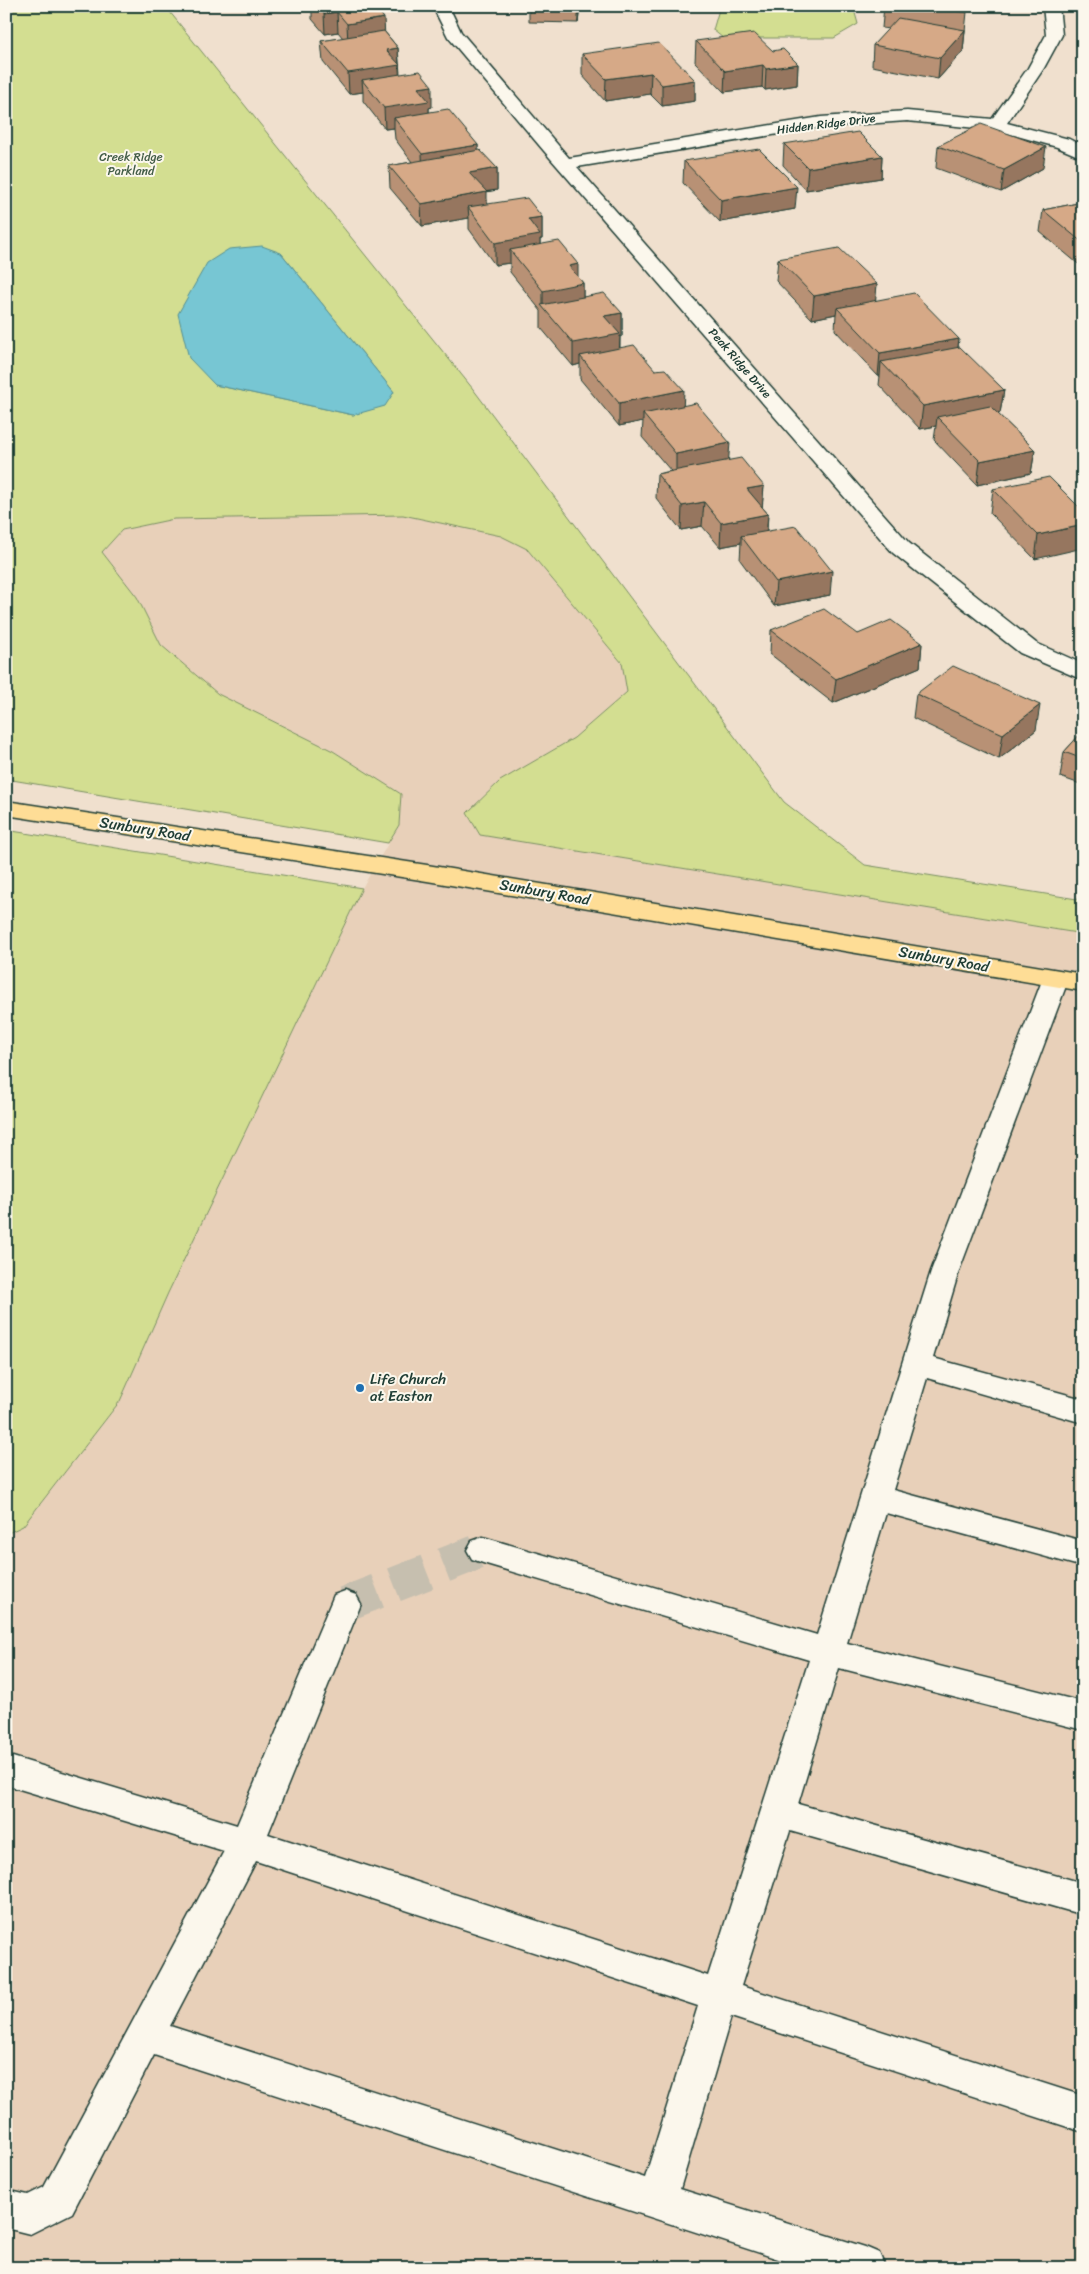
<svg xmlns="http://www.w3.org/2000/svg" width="1089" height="2274" font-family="Sriracha,sans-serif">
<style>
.built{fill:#e8d0b9}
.green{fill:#d3de91;stroke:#798e62;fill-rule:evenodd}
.water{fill:#77c6d3;stroke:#548f93}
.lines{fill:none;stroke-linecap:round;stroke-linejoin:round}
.minor-tunnel{stroke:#c6bfaf;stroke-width:35;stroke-dasharray:35 18;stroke-linecap:butt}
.minor-casing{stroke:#1f3d34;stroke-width:3}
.major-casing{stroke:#1f3d34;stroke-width:3}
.minor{fill:#fbf7ec;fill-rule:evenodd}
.major{fill:#fedd96;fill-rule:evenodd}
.wall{fill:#b89174;stroke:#1f3d34}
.shaded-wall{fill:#96765e;stroke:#1f3d34}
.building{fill:#d6a987;stroke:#1f3d34}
.poi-dot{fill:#1f6fb2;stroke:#fbf7ec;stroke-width:2}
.labels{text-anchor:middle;stroke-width:4;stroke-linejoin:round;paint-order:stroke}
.far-street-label{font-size:12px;fill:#1f3d34;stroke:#fbf7ec}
.far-park-label{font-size:12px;fill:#435d47;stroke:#fbf7ec}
.street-label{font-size:15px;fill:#1f3d34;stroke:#fbf7ec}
.poi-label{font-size:15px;fill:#1f3d34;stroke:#fbf7ec;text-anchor:start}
</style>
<rect width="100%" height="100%" fill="#f0e0ce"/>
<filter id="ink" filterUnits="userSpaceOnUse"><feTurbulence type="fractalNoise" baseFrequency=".02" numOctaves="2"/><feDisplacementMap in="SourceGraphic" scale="10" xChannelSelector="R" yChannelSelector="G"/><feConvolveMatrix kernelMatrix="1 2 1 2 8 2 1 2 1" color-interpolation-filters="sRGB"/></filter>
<g filter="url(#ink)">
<path class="built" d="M 403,515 L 502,536 L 527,549 L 622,663 L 627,692 L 574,738 L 500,781 L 467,813 L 480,835 L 1083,934 L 1083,2268 L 6,2268 L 6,1534 L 23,1526 L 120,1401 L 168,1293 L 362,888 L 399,825 L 401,794 L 333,751 L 218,694 L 161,645 L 137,597 L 102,552 L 122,530 L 174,519 Z"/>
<path class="green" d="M 6,6 L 165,6 L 473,389 L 784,802 L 865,865 L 1083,900 L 1083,934 L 480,835 L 467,813 L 500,781 L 574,738 L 627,692 L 622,663 L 527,549 L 501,536 L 403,515 L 174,519 L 122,530 L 102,552 L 137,597 L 161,645 L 218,694 L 333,751 L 401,794 L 399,825 L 388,843 L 6,779 ZM 281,253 L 394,392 L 353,415 L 215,385 Z
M 720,6 L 853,6 L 858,24 L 834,38 L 723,38 L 713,30 Z
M 6,830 L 362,888 L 168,1293 L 120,1401 L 23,1526 L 6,1534 Z"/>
<path class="water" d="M 262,246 L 281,253 L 394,392 L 385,406 L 353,415 L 215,385 L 189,358 L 178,314 L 207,263 L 229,249 Z"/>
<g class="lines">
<path class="minor-tunnel" d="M 345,1604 L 483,1550"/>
<g class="minor-casing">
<path id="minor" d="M 438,6 L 454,6 L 451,11 L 461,32 L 569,158 L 821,117 L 907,111 L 992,119 L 1028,68 L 1046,35 L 1043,6 L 1059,6 L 1062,35 L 1044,68 L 1007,123 L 1069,139 L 1083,146 L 1083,158 L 1057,147 L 996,130 L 907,121 L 821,127 L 577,167 L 909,543 L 1036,643 L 1083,664 L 1083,680 L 1020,653 L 893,553 L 544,151 L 448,37 L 435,11 Z
M 1056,970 L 1065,972 L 1069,978 L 959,1271 L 933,1358 L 1083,1399 L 1083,1423 L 927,1378 L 893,1490 L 1083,1541 L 1083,1567 L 886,1513 L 847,1643 L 1083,1702 L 1083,1730 L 839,1668 L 798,1804 L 1083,1883 L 1083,1915 L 790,1831 L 741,1986 L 1083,2096 L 1083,2132 L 731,2017 L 680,2189 L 865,2247 L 879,2253 L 885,2267 L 806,2268 L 154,2055 L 72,2213 L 30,2234 L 6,2228 L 6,2190 L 28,2195 L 44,2187 L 224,1851 L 6,1785 L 6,1755 L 237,1825 L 334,1595 L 345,1591 L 356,1595 L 361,1604 L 268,1834 L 708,1976 L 809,1660 L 483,1563 L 472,1559 L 467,1550 L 472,1541 L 483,1537 L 817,1635 L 931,1271 L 1043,978 L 1047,972 ZM 256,1861 L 698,2006 L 645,2178 L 170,2026 Z"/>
</g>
<g class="major-casing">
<path id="major" d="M 6,801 L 427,865 L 1083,974 L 1083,991 L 427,881 L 6,815 Z"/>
</g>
<use href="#minor" class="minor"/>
<use href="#major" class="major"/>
</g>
<path class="wall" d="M 312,6 L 374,6 L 384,31 L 398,48 L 400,74 L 432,107 L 429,108 L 429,112 L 478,145 L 478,150 L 497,168 L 497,190 L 486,192 L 487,204 L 542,217 L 542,239 L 540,239 L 540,245 L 578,277 L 583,283 L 583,297 L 622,313 L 622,336 L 620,336 L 620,348 L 683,406 L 729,460 L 764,486 L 762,507 L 768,514 L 767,531 L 830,595 L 774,606 L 740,560 L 741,543 L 720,547 L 702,526 L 681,530 L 656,498 L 657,474 L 671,471 L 642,437 L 643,421 L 619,426 L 580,379 L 580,364 L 573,366 L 541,328 L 541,311 L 510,272 L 510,263 L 495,265 L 469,229 L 469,218 L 422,226 L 390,188 L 389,166 L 412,162 L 395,139 L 394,128 L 385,129 L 363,101 L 363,92 L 349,94 L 323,62 L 321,41 L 343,38 L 338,32 L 325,34 L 312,19 Z
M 529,6 L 580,6 L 578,23 L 529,22 Z
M 884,6 L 967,12 L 963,51 L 938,79 L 872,66 L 873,45 L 889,29 L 882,28 Z
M 696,41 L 773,51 L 798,64 L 797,85 L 765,90 L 762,87 L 724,92 L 695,62 Z
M 582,54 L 695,80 L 695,101 L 662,106 L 650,94 L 605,101 L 582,75 Z
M 784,144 L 882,156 L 881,178 L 806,190 L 783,165 Z
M 938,146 L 1043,168 L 1001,192 L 936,168 Z
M 684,161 L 795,209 L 720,222 L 683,183 Z
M 1083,202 L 1083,268 L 1040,232 L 1043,210 Z
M 778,259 L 877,284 L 875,300 L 959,339 L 958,347 L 1004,390 L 1000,413 L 998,414 L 1035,450 L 1031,473 L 977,485 L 934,440 L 936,426 L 920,429 L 879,385 L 880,376 L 878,376 L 835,330 L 836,314 L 812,319 L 776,281 Z
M 993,489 L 1083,511 L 1035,559 L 990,513 Z
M 771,630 L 858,634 L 922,643 L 920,667 L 833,703 L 770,654 Z
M 916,694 L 1036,730 L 999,759 L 913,718 Z
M 1083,731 L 1083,785 L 1060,777 L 1064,752 Z"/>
<path class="shaded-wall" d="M 578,6 L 580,6 L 578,23 Z
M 337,12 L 338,32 L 325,34 L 324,14 Z
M 384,18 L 385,39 L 348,44 L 347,24 Z
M 965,30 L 963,51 L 938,79 L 940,58 Z
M 398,48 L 400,86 L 362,80 L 363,92 L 349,94 L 348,73 L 386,50 Z
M 798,64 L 797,85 L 765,90 L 766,69 Z
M 763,65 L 762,87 L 724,92 L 725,71 Z
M 651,73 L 650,94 L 605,101 L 606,79 Z
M 695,80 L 695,101 L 662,106 L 662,85 Z
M 432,86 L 432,107 L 429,108 L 429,122 L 394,118 L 394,128 L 385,129 L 384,108 L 418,88 Z
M 478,145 L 478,167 L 423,176 L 422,154 Z
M 1046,147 L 1043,168 L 1001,192 L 1004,170 Z
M 882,156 L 881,178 L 806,190 L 808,168 Z
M 497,168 L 497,190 L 470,194 L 469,173 Z
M 797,187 L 795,209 L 720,222 L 721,200 Z
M 487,192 L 487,214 L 468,207 L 469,218 L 422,226 L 421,204 Z
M 542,217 L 542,239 L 540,239 L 540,258 L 510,250 L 510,263 L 495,265 L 495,243 L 528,219 Z
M 578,264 L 578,284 L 583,283 L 583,306 L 543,307 L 543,291 L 569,266 Z
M 877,284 L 875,307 L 837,308 L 836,314 L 812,319 L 814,296 Z
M 622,313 L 622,336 L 620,336 L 619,356 L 580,356 L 580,364 L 573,366 L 573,343 L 604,316 Z
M 959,339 L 956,362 L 881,362 L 880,376 L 878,376 L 880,353 Z
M 684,390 L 683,413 L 643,414 L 643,421 L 619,426 L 619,403 Z
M 1004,390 L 1000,413 L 944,424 L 937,417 L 936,426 L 920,429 L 923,406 Z
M 730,443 L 728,466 L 676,477 L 676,454 Z
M 1035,450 L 1031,473 L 977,485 L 980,461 Z
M 764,486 L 762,510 L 747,489 Z
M 704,502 L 702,526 L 681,530 L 682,506 Z
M 768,514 L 766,538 L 741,536 L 741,543 L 720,547 L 721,523 Z
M 1083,525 L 1083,548 L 1035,559 L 1038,535 Z
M 832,571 L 830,595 L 774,606 L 776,582 Z
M 922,643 L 920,667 L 833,703 L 836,679 Z
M 1040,705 L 1036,730 L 999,759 L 1003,734 Z"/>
<path class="building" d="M 318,6 L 374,6 L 384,18 L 347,24 L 337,12 L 324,14 Z
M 884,6 L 967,6 L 967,12 L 884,8 Z
M 898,18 L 965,30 L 940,58 L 873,45 Z
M 384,31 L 398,48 L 386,50 L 400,65 L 348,73 L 321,41 Z
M 754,33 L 773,51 L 783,49 L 798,64 L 766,69 L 763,65 L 725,71 L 696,41 Z
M 659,43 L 695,80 L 662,85 L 651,73 L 606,79 L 582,54 Z
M 420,71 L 432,86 L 418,88 L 429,101 L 384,108 L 362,80 Z
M 448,109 L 478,145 L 422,154 L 394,118 Z
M 981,124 L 1046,147 L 1004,170 L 938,146 Z
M 858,132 L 882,156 L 808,168 L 784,144 Z
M 759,149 L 797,187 L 721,200 L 684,161 Z
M 480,150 L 497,168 L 469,173 L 487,192 L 421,204 L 389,166 Z
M 527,198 L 542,217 L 528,219 L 540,235 L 495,243 L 468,207 Z
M 1083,202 L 1083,243 L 1043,210 Z
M 559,241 L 578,264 L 569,266 L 583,283 L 543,291 L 510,250 Z
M 839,248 L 877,284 L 814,296 L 778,259 Z
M 604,293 L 622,313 L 604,316 L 620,334 L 573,343 L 541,305 Z
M 914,293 L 959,339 L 880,353 L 837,308 Z
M 634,345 L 655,370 L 665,369 L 684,390 L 619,403 L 580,356 Z
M 960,347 L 1004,390 L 923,406 L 881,362 Z
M 696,403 L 730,443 L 676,454 L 643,414 Z
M 990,406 L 1035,450 L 980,461 L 937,417 Z
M 741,458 L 764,486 L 747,489 L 768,514 L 721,523 L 704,502 L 682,506 L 657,474 Z
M 1049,477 L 1083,511 L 1083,525 L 1038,535 L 993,489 Z
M 796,526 L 832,571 L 776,582 L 741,536 Z
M 824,609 L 858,634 L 891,620 L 922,643 L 836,679 L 771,630 Z
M 953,666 L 1040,705 L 1003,734 L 916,694 Z
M 1083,731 L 1083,759 L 1064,752 Z"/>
</g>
<circle class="poi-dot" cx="360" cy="1388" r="5"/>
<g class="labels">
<g class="far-street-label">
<text transform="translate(826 124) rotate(-7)" y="4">Hidden Ridge Drive</text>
<text transform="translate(740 363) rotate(49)" y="4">Peak Ridge Drive</text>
</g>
<g class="far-park-label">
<text x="131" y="161">Creek Ridge<tspan x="131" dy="14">Parkland</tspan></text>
</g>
<g class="street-label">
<text transform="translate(145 829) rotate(9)" y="5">Sunbury Road</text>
<text transform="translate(545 892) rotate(10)" y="5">Sunbury Road</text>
<text transform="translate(944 959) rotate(10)" y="5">Sunbury Road</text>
</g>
<g class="poi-label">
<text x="370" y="1384">Life Church<tspan x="370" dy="17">at Easton</tspan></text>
</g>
</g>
<rect width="1089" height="2274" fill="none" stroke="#fbf7ec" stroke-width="25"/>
<rect x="12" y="12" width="1064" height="2249" fill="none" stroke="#1f3d34" stroke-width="2" filter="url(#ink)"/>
</svg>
